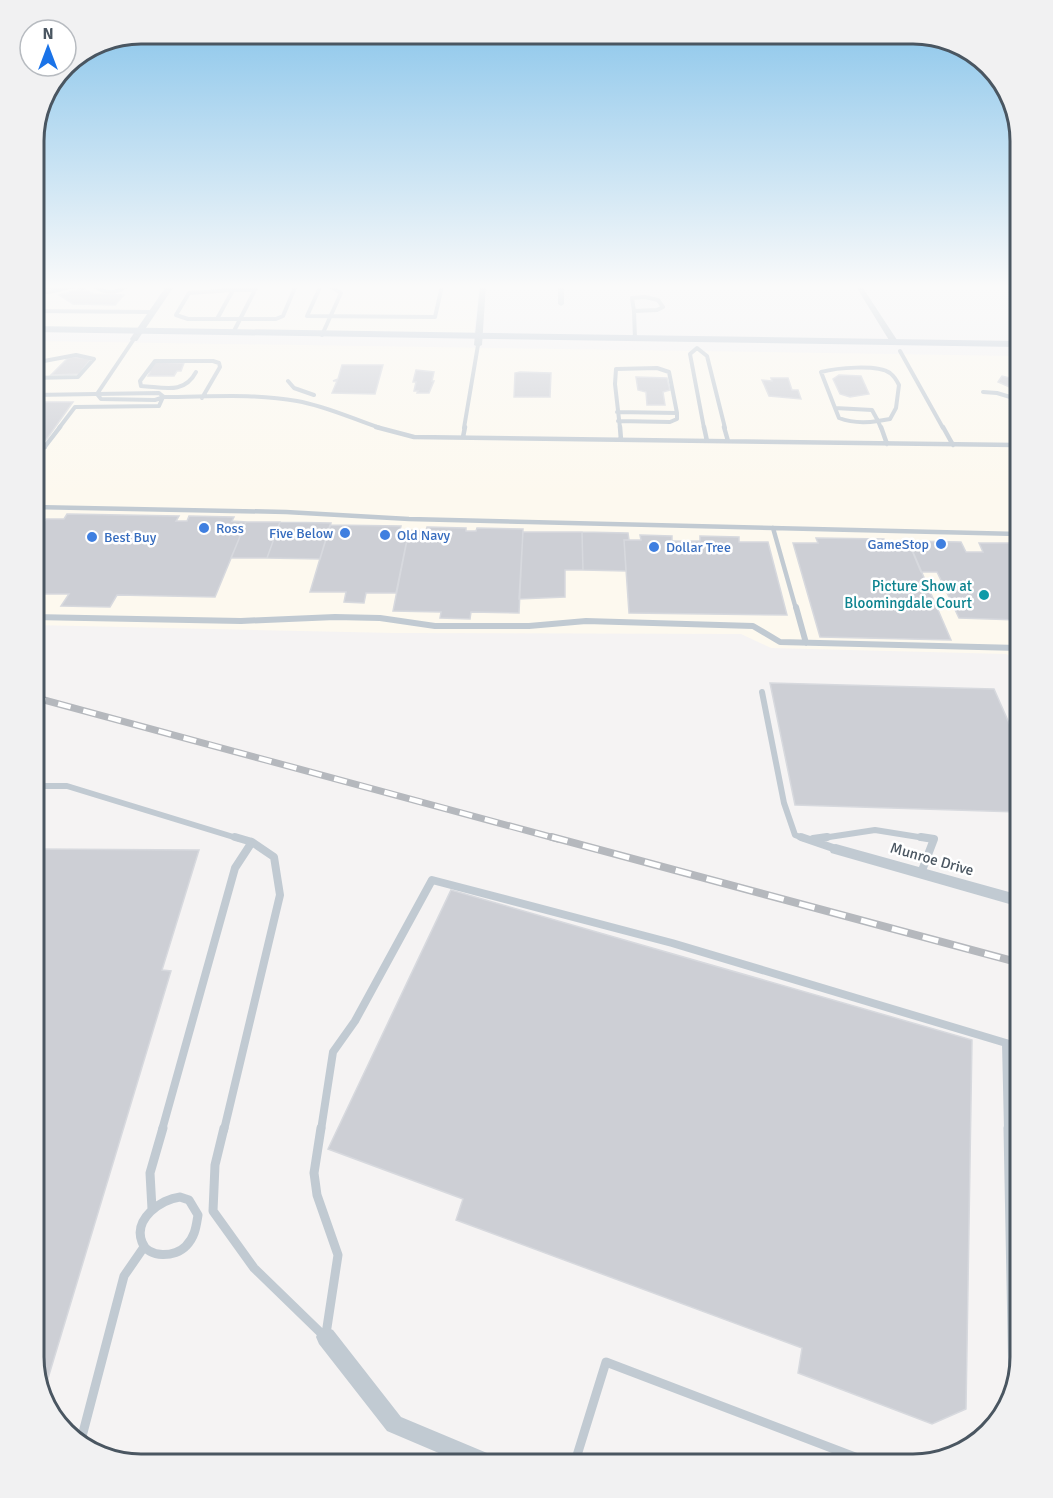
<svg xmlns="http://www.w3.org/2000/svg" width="1053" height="1498" font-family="Signika,sans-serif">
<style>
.commercial{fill:#fdf9ef}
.building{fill:#cdcfd5;stroke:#d7d9de;stroke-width:1.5}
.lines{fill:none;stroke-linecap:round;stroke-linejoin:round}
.service-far4{stroke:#c1cad2;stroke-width:4}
.service-far3{stroke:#c1cad2;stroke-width:4.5}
.service-far2{stroke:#c1cad2;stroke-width:6}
.service-far1{stroke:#c1cad2;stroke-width:8}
.service{stroke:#c1cad2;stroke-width:9}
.minor{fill:#c1cad2;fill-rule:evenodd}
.tertiary{fill:#c1cad2;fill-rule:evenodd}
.secondary{fill:#c1cbd6;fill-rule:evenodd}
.rail-far1-casing{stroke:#b5b8bd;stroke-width:7}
.rail-casing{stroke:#b5b8bd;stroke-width:8}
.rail-far1{stroke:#fff;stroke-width:4.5;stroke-dasharray:13;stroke-linecap:butt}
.rail{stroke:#fff;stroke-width:5;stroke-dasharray:16;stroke-linecap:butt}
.shop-dot{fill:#3f7fe0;stroke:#fff;stroke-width:2}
.culture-dot{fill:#0f9aa8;stroke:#fff;stroke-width:2}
.labels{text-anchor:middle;stroke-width:5;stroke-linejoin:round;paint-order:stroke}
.far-shop-label{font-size:14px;fill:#366cbe;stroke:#fff;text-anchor:start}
.culture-label{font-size:15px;fill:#0d838f;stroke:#fff;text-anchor:end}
.street-label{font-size:15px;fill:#4a5661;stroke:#fff}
.rim{fill:none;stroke:#4a5661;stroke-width:3}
</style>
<rect width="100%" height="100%" fill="#f5f3f3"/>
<path class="commercial" d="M 33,285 L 167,285 L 137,329 L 33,328 Z
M 174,285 L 479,285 L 474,335 L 145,329 Z
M 33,341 L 1020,356 L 1020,660 L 1006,654 L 771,648 L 741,634 L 394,633 L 33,625 Z"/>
<path class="building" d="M 33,285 L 60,285 L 55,288 L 33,288 Z
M 83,288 L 93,294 L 124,295 L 115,305 L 73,304 L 59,295 Z
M 72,357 L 91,359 L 79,374 L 51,375 L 67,359 Z
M 154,362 L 184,363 L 181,371 L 177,371 L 174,376 L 148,376 L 150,372 L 147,372 Z
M 342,365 L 383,365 L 375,394 L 332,393 L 337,381 L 333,381 L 338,379 Z
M 416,370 L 434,372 L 432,381 L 434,381 L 429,393 L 417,393 L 418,391 L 414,391 L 416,382 L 413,382 Z
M 520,372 L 551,373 L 550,397 L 514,397 L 515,373 Z
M 1013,372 L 1020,374 L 1020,390 L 1018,387 L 1014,386 L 1012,388 L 998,382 L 1002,376 L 1010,378 Z
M 839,375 L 861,376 L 869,394 L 850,397 L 840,394 L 833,379 Z
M 636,377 L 667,378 L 670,390 L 663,392 L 665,405 L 647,405 L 646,392 L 638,390 Z
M 771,378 L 788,378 L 792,390 L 798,390 L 801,399 L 769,396 L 762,380 L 772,381 Z
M 39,402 L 73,402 L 46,440 L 33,440 L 33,410 Z
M 67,514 L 179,516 L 176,521 L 187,521 L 189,516 L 234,517 L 232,521 L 246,522 L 215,597 L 117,595 L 110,607 L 61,606 L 69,594 L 33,594 L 33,538 L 46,519 L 64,519 Z
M 246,522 L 280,522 L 267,558 L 231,558 Z
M 280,522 L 331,523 L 320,559 L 267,558 Z
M 330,525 L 401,526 L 400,530 L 409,530 L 396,593 L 366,593 L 364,603 L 344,602 L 346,592 L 310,592 Z
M 427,527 L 466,528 L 466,531 L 476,531 L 477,528 L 523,529 L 519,613 L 471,612 L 470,619 L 440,618 L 441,612 L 393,611 L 409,530 L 426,531 Z
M 523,532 L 582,532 L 583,570 L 565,570 L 565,597 L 519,599 Z
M 582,532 L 628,533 L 629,540 L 624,540 L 626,571 L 583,570 Z
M 640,535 L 672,536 L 672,541 L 700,541 L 700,536 L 739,537 L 739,542 L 768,542 L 787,615 L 629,613 L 624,540 L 641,540 Z
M 816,538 L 884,539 L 886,544 L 910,545 L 951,640 L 820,637 L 793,543 L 818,543 Z
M 908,541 L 961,542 L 966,552 L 983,552 L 979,543 L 1020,543 L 1020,620 L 959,618 L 937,572 L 921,572 Z
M 770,683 L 994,689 L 1020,748 L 1020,812 L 795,805 Z
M 33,849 L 199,850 L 162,970 L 171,971 L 43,1395 L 33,1358 Z
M 451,890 L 972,1040 L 966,1409 L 932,1424 L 798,1373 L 802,1348 L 456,1220 L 463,1199 L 328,1149 Z"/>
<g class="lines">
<path class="service-far4" d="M 93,285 C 104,294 117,294 128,285
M 163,285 L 330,286 L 341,293 L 322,335
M 321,285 L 307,316 L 435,317 L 442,286 L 483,286
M 255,290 L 233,290 L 217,319 L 276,319 L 283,316 L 296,285
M 33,292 L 49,292 L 79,285
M 645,297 L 658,300 L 663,307 L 657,310 L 634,311 L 632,298 Z
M 33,311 L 152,312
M 634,311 L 635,339
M 217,319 L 188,319 L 176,315 L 189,293 L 233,290
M 233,333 L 256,288
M 900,351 L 943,428
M 196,372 C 184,395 163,387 141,386 L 140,381 L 155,361 L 213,361 L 219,363 L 220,367 L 202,398
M 33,378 L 78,377 L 94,359 L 76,355 L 44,361
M 288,381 L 294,388 L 314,395
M 983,392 L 997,393 L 1020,400
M 97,394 L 101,399 L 155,400 L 164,397 C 208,397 254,393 297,401 C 326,406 353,419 380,428
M 97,394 L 134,339
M 33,395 L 159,393 L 164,397
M 835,408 L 872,410 L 878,421
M 835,408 L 839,418 C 852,423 865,423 878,421
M 835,408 L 821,372 C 836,368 877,364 890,373 C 894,376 897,381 899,385 L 896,408 L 890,419 L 878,421
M 1020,411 L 1017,411 L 1016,420 L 1020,428
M 617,412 L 677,413 L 677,419 L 670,422 L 618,421
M 878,421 L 881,428
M 59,428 L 75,407 L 159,406 L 163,397
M 464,428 L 478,345
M 620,428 L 615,384 L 616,369 L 657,368 L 669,372 L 677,413
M 704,428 L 690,354 L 697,348 L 707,356 L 725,428"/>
<path class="service-far3" d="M 376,427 L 414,437 L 1015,445 L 1020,443
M 620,427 L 621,440
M 704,427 L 707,441
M 724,427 L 728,441
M 881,427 L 887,444
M 943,427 L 953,445
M 463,437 L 465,427
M 33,447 L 45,447
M 33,462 L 60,427
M 33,507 L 286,512 L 409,519 L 1020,534
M 773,528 L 796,609"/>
<path class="service-far2" d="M 796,607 L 806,643
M 33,617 L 241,621 L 335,617 L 380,618 L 435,626 L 529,626 L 586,621 L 753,626 L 780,642 L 1020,648
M 762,692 L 784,803 L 795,835 L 805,839
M 33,786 L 67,786 L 240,839
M 816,839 L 875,830 L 931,839"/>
<path class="service-far1" d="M 801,837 L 836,849
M 921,837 L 934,839 L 921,873
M 813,839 L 827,837
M 1006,1043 L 1020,1048
M 162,1130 L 235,868 L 252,842
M 224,1130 L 280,895 L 274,857 L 252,842 L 235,837
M 321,1130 L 333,1052 L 355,1021 L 432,880 L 672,943 L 1006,1043 L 1008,1130"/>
<path class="service" d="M 224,1128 L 215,1165 L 213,1211 L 254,1268 L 323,1335
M 321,1128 L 314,1173 L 317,1195 L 338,1255 L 326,1334
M 1008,1128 L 1013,1384
M 180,1197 L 189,1200 L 198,1215 C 196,1227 195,1237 186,1246 C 176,1257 148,1259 142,1242 C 133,1219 161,1199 180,1197 Z
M 152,1209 L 150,1173 L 163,1128
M 80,1444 L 124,1276 L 144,1247
M 574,1465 L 606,1362 L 876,1465"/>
<path class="minor" d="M 480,285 L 486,285 L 482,345 L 478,347 L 474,345 Z
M 558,285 L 606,285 L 603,287 L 564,287 L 564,304 L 561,306 L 558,304 Z
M 855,285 L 861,285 L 899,343 L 898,345 L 892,345 Z
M 836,844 L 1020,895 L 1020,907 L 831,853 L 829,849 L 831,845 Z
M 326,1327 L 333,1330 L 401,1417 L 499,1458 L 502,1465 L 467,1465 L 387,1431 L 319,1344 L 316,1337 L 319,1330 Z"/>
<path class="tertiary" d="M 167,285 L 175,285 L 137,341 L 131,341 L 130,339 Z"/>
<path class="secondary" d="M 33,326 L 1020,341 L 1020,347 L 33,332 Z"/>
<g class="rail-far1-casing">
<path id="rail-far1" d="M 33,697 L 558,839"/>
</g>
<g class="rail-casing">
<path id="rail" d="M 552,837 L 1020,963"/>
</g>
<use href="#rail-far1" class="rail-far1"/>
<use href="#rail" class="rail"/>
</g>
<linearGradient id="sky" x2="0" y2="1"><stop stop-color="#85c3ea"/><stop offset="0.58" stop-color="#fafafa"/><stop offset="1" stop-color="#fafafa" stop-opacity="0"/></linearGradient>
<rect width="1053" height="494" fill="url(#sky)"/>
<g class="shop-dot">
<circle cx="204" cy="528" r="6"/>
<circle cx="345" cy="533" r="6"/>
<circle cx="385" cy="535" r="6"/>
<circle cx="92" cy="537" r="6"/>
<circle cx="941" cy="544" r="6"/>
<circle cx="654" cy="547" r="6"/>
</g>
<circle class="culture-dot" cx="984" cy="595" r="6"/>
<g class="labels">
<g class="far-shop-label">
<text x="216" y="533">Ross</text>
<text x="333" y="538" text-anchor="end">Five Below</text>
<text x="397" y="540">Old Navy</text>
<text x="104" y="542">Best Buy</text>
<text x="929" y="549" text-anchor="end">GameStop</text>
<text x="666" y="552">Dollar Tree</text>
</g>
<g class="culture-label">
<text x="972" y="591">Picture Show at<tspan x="972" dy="17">Bloomingdale Court</tspan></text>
</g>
<g class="street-label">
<text transform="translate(932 859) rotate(16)" y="5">Munroe Drive</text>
</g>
</g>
<path d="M0 0H1053V1498H0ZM141 44H913A97 97 0 0 1 1010 141V1357A97 97 0 0 1 913 1454H141A97 97 0 0 1 44 1357V141A97 97 0 0 1 141 44Z" fill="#f1f1f2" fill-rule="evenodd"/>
<path class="rim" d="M141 44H913A97 97 0 0 1 1010 141V1357A97 97 0 0 1 913 1454H141A97 97 0 0 1 44 1357V141A97 97 0 0 1 141 44Z"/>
<g transform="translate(48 48)"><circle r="28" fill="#ffffff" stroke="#b7bbc0" stroke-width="1.5"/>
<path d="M0-4.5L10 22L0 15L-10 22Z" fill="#1a73e8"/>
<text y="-9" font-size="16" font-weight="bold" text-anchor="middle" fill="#4a5661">N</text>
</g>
</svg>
